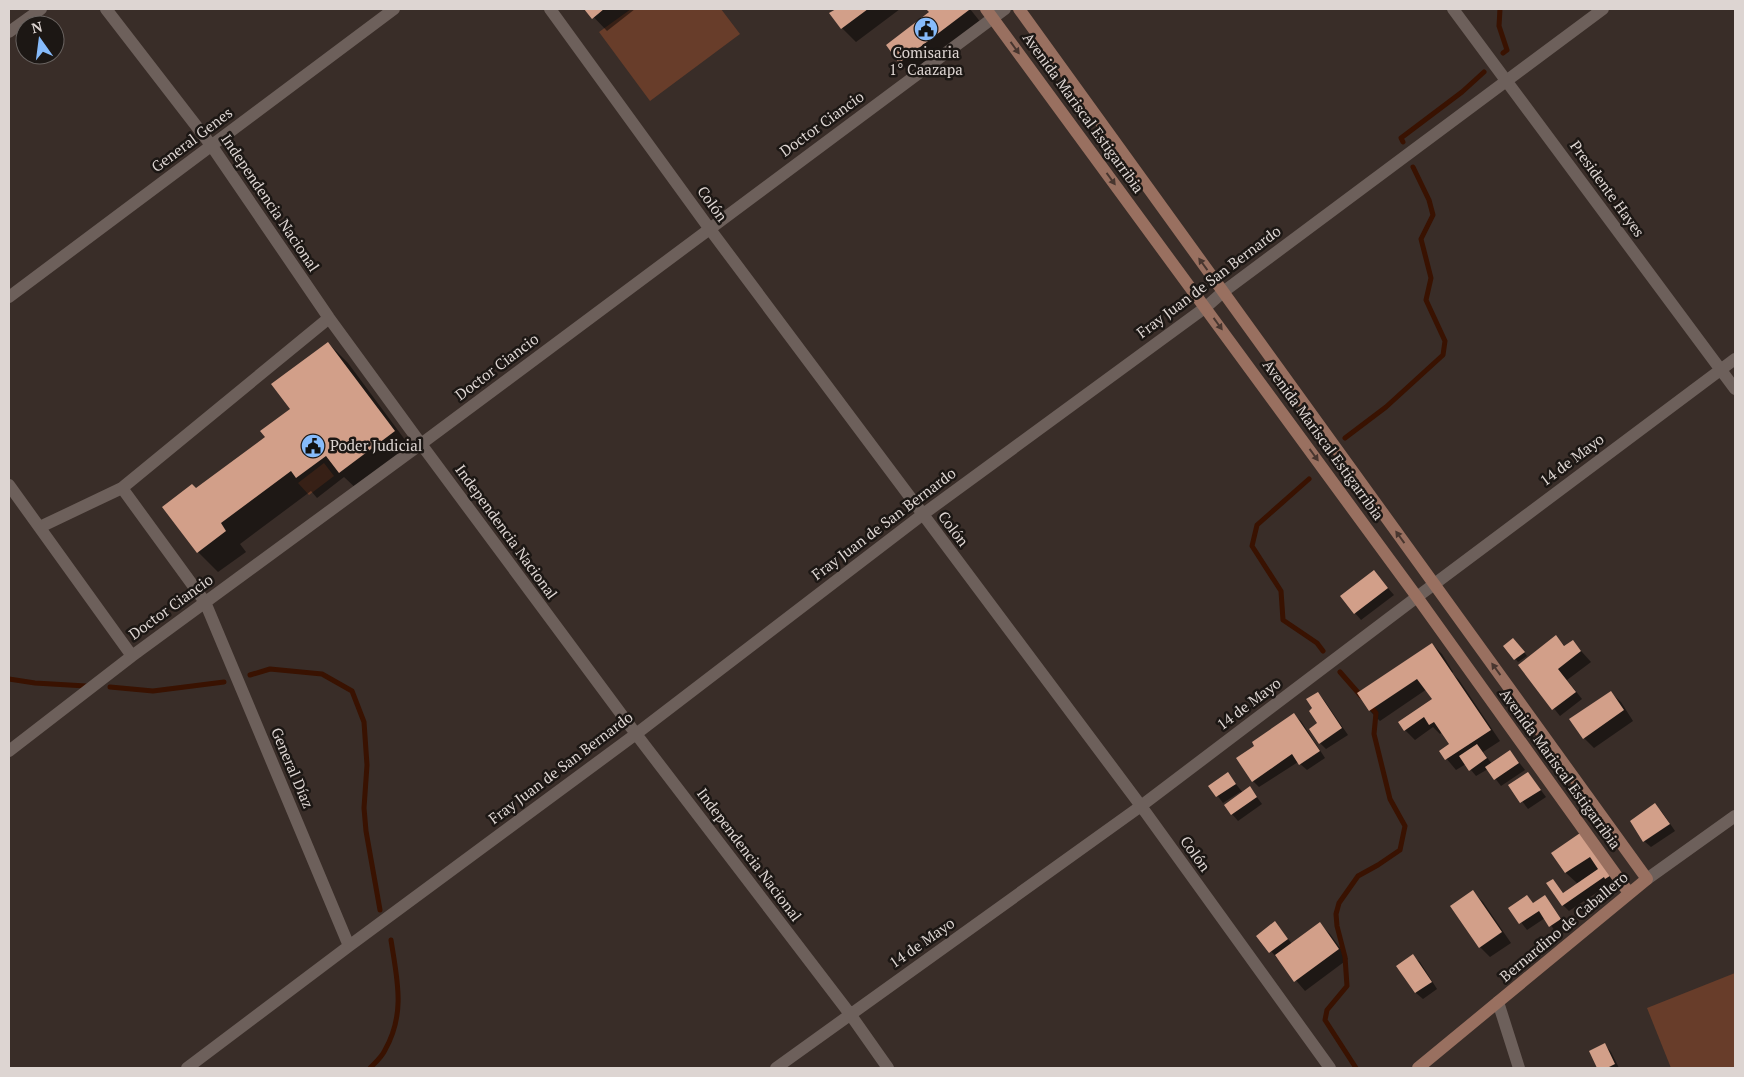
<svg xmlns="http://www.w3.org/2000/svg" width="1744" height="1077" font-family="'PT Serif',serif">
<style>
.green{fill:#683d2a}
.shadow{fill:#0007}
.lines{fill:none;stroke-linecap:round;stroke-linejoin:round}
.stream{stroke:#391201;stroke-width:5}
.building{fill:#d29f89}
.street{stroke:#6d605b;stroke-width:12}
.secondary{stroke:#997060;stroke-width:12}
.oneway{fill:#48362f}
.labels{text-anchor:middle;stroke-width:5;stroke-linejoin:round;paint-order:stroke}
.poi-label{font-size:15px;fill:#ddd5d2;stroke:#1c1714}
.street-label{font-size:15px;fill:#ddd5d2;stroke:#1c1714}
</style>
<rect width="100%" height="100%" fill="#392d28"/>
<path class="green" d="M 631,9 L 721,9 L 740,34 L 650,101 L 599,32 Z
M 324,463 L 334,476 L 309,495 L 298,483 Z
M 1735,973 L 1735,1068 L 1671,1068 L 1647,1008 Z"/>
<path class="shadow" d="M 586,9 L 635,9 L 607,31 Z
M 838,9 L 900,9 L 856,42 L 842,28 L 831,14 Z
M 928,9 L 970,9 L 982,24 L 913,76 L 900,62 L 931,13 Z
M 328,343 L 348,363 L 414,452 L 360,492 L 344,477 L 317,498 L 311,491 L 240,544 L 246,552 L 218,572 L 198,552 L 196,490 L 266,437 L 292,409 Z
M 1374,572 L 1394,595 L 1361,620 L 1355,613 Z
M 1556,637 L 1566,647 L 1572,641 L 1591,662 L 1567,680 L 1582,699 L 1560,716 L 1519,665 Z
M 1516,642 L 1527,656 L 1518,662 L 1505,646 Z
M 1432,644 L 1442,654 L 1453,672 L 1452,673 L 1459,680 L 1500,741 L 1483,752 L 1492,764 L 1510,751 L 1525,770 L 1501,786 L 1488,769 L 1476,776 L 1466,764 L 1456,770 L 1441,752 L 1451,745 L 1443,732 L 1440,734 L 1433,727 L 1415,740 L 1405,730 L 1434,699 L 1427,689 L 1380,721 L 1370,711 L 1359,693 Z
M 1610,692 L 1621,702 L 1633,721 L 1594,748 L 1584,738 Z
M 1318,693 L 1324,700 L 1348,735 L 1326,749 L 1320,743 L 1319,724 L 1314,708 Z
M 1294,715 L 1301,721 L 1325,758 L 1307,770 L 1298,762 L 1259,787 L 1253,781 L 1256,746 Z
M 1528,773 L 1546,797 L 1528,809 L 1510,785 Z
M 1228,774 L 1243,793 L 1250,788 L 1262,804 L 1238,821 L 1232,814 L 1241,794 L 1240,792 L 1223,803 L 1210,786 Z
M 1655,805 L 1662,812 L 1675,831 L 1651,847 L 1644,841 Z
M 1583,833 L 1622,885 L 1616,889 L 1611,883 L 1569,911 L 1563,905 L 1553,880 L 1564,894 L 1578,884 L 1566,873 L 1553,853 Z
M 1473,892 L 1483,902 L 1511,943 L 1490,957 L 1480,947 Z
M 1527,896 L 1534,904 L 1544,897 L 1551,904 L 1566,926 L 1556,932 L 1545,918 L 1527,930 L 1510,908 Z
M 1320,924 L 1330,934 L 1348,959 L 1305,991 L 1258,936 L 1281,930 L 1292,944 Z
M 1413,956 L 1420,962 L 1437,989 L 1423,999 L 1416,993 L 1398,966 Z
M 1605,1045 L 1611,1052 L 1619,1068 L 1599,1068 L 1591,1051 Z"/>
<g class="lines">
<path class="stream" d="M 1500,9 L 1499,26 L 1507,50 L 1503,53
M 1403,142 L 1401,138 L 1462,92 L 1484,72
M 1345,438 L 1386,407 L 1443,355 L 1445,341 L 1426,300 L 1431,278 L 1421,239 L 1433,215 L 1429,200 L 1413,167
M 1309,479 L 1257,525 L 1252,546 L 1281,591 L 1283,620 L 1317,643 L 1323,651
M 1340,672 L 1361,696
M 250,675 L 270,669 L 322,674 L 352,691 L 364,722 L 367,765 L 364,808 L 366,831 L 380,910
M 9,679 L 35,683 L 86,686
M 110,687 L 153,691 L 224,682
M 370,1068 C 375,1063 382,1057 385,1050 C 406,1013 397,979 391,940
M 1356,1068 L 1325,1020 L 1327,1010 L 1347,986 L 1345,957 L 1337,926 L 1336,914 L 1339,903 L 1358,876 L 1378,865 L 1400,850 L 1405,826 L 1390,799 L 1374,734 L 1376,713 L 1368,704"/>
</g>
<path class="building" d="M 584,9 L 604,9 L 592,19 Z
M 836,9 L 868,9 L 841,29 L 829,13 Z
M 926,9 L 968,9 L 969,10 L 899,63 L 886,45 L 929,12 Z
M 328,342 L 395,431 L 339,473 L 326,456 L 296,478 L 291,471 L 221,523 L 226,531 L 197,553 L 162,507 L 192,484 L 196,488 L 265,437 L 260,431 L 290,409 L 271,384 Z
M 1374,570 L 1388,588 L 1354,614 L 1340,596 Z
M 1556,635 L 1564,646 L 1573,640 L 1581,651 L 1558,669 L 1576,692 L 1552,710 L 1518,665 Z
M 1513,638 L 1525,652 L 1514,660 L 1503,646 Z
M 1432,643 L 1491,730 L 1445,760 L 1439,751 L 1449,744 L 1434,722 L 1429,725 L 1424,717 L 1404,731 L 1398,722 L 1432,699 L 1417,679 L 1369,711 L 1357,693 Z
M 1611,691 L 1624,710 L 1583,739 L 1569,719 Z
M 1318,692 L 1342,728 L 1319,744 L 1309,729 L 1317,723 L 1309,711 L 1312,708 L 1306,699 Z
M 1294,713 L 1320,751 L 1299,765 L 1292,754 L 1252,782 L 1236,758 L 1254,746 L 1252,742 Z
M 1477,744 L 1487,758 L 1469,771 L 1459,756 Z
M 1510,750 L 1519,763 L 1494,780 L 1485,767 Z
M 1228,772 L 1236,784 L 1216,797 L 1208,786 Z
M 1528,772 L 1541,790 L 1520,803 L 1508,785 Z
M 1250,786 L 1257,797 L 1231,815 L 1224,805 Z
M 1655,803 L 1670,824 L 1643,842 L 1630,821 Z
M 1583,831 L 1613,874 L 1605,879 L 1604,877 L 1562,906 L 1546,883 L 1553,879 L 1563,893 L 1598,869 L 1590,857 L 1565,873 L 1551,853 Z
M 1473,890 L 1502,932 L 1479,948 L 1450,906 Z
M 1527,895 L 1533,903 L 1545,895 L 1561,919 L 1549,927 L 1539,911 L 1519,924 L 1508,908 Z
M 1275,921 L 1288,939 L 1269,953 L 1256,936 Z
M 1320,922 L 1339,949 L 1294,982 L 1275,955 Z
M 1413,954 L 1432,982 L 1415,993 L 1396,966 Z
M 1605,1043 L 1615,1064 L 1607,1068 L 1597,1068 L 1589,1051 Z"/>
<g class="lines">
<path class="street" d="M 106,9 L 211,145 L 329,318 L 421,444 L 636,734 L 850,1014 L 888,1068
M 550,9 L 709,228 L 1141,806 L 1330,1068
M 1453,9 L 1735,389
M 9,32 L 41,9
M 9,297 L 394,9
M 9,485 L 132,656
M 122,488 L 205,602 L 349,946
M 40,527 L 122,488 L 329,318
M 9,751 L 132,656 L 421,444 L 1005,9
M 1647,879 L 1735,816
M 1498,1002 L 1519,1068
M 187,1068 L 349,946 L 636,734 L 922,515 L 1206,307 L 1223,292 L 1603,9
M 776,1068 L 1141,806 L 1417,597 L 1735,359"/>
<path class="secondary" d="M 986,9 L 1417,597 L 1629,893
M 1019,9 L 1647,879 L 1418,1068"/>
</g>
<defs><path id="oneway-solid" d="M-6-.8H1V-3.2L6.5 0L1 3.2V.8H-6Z" transform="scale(1.25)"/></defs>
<g class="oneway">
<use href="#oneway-solid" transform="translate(1015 48) rotate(54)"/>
<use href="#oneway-solid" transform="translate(1111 179) rotate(54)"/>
<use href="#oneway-solid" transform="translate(1203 264) rotate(-126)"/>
<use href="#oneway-solid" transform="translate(1218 324) rotate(54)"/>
<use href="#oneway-solid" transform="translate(1314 455) rotate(54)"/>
<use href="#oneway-solid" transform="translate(1400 537) rotate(-126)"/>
<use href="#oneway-solid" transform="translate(1496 669) rotate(-126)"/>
</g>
<defs>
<g id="civic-disc" transform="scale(1.25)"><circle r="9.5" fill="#86bbfb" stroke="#1c1714"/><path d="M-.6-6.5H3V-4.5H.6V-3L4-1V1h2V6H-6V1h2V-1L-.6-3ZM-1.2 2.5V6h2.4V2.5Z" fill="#111"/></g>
</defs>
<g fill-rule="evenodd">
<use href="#civic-disc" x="926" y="29"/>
<use href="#civic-disc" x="313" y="446"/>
</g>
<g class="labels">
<g class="poi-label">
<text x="926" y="58">Comisaria<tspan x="926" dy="17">1° Caazapa</tspan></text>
<text x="330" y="451" text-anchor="start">Poder Judicial</text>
</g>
<g class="street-label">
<text transform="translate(1083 113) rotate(54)" y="5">Avenida Mariscal Estigarribia</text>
<text transform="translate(822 124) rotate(-36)" y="5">Doctor Ciancio</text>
<text transform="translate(192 140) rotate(-37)" y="5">General Genes</text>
<text transform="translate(1607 189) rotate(54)" y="5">Presidente Hayes</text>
<text transform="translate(270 203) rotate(56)" y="5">Independencia Nacional</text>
<text transform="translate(712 204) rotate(54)" y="5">Colón</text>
<text transform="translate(1209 282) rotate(-37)" y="5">Fray Juan de San Bernardo</text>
<text transform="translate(497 367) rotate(-37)" y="5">Doctor Ciancio</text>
<text transform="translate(1323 440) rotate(54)" y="5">Avenida Mariscal Estigarribia</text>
<text transform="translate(1572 460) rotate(-37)" y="5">14 de Mayo</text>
<text transform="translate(884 524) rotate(-37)" y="5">Fray Juan de San Bernardo</text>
<text transform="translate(953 529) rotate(53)" y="5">Colón</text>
<text transform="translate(506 532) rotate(54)" y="5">Independencia Nacional</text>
<text transform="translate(171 607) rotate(-36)" y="5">Doctor Ciancio</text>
<text transform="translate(1249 704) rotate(-37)" y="5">14 de Mayo</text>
<text transform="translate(292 768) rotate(67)" y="5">General Díaz</text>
<text transform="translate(561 768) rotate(-37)" y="5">Fray Juan de San Bernardo</text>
<text transform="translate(1560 769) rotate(54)" y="5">Avenida Mariscal Estigarribia</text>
<text transform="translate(1195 854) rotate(54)" y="5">Colón</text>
<text transform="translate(749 855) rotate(53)" y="5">Independencia Nacional</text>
<text transform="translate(1564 927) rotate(-40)" y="5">Bernardino de Caballero</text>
<text transform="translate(922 943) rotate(-35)" y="5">14 de Mayo</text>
</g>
</g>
<rect width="1744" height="1077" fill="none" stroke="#ddd5d2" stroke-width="20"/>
<g transform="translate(40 40) rotate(346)"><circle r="24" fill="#1c1714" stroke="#696360"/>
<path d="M0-4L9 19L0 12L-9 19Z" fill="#86bbfb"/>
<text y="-8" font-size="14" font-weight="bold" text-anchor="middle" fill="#ddd5d2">N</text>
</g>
</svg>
